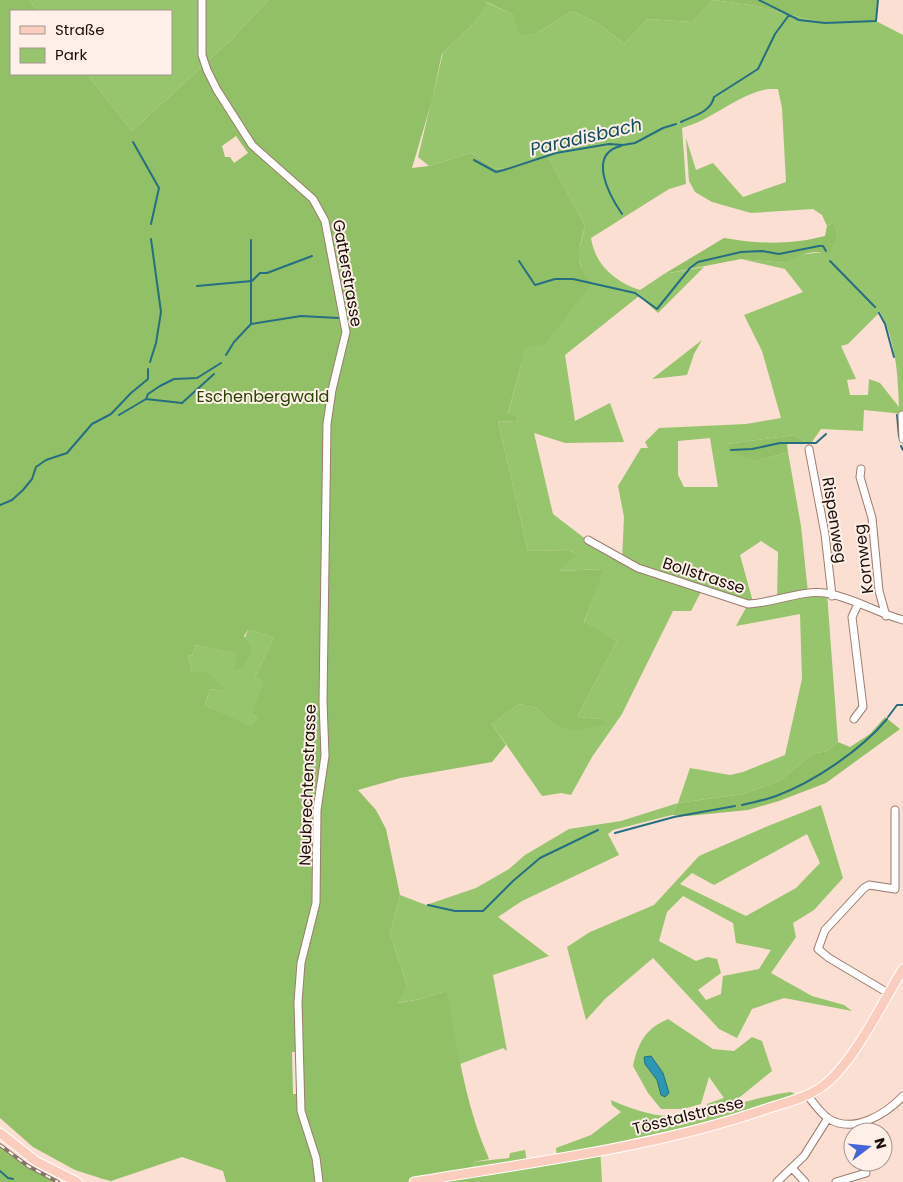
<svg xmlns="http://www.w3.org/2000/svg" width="903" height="1182" font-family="Poppins,sans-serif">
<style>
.green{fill:#96c56d;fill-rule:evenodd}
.forest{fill:#91c067;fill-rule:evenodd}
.water{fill:#2b97b4;stroke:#266e81}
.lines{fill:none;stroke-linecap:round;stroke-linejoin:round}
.stream{stroke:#266e81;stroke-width:2}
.minor-casing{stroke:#9c7c6e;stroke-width:9}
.major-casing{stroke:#fff;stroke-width:11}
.minor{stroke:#fff;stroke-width:7}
.major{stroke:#fbcdbf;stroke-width:9}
.rail-casing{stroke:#87736a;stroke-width:4}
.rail{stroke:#fef0e9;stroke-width:2;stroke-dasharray:5.5;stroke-linecap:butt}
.labels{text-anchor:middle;stroke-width:4;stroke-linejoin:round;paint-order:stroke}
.street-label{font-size:16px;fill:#1b0f0a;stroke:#fef0e9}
.park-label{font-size:16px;fill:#274301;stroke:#fef0e9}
.water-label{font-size:18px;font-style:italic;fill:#134e5d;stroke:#fef0e9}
</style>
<rect width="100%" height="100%" fill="#fbdfd2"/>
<path class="green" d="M 29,0 L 268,0 L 233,38 L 132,131 L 87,74 L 171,74 L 171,11 L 38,11 Z
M 713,0 L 750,5 L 825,23 L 876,21 L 903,35 L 903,414 L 864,410 L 863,431 L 821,429 L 812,442 L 806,442 L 795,435 L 727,444 L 757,461 L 788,452 L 801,526 L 808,593 L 827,593 L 838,742 L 827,751 L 812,754 L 781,780 L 743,794 L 678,803 L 672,815 L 613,830 L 608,834 L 619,855 L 522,901 L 498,917 L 549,956 L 493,975 L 507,1051 L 503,1048 L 460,1064 L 446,991 L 421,999 L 397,1003 L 407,985 L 390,934 L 400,895 L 426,905 L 476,888 L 509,869 L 525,855 L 569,829 L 621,821 L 678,803 L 690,768 L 730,775 L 743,772 L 785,755 L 802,679 L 800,614 L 736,626 L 748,604 L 777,598 L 778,552 L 761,541 L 740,555 L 753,602 L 703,588 L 691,611 L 673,611 L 622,714 L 592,757 L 571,795 L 561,793 L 542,796 L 492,724 L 519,704 L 536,708 L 553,724 L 600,719 L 577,717 L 617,641 L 584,623 L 603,569 L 557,571 L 575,555 L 571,550 L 528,551 L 498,421 L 516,422 L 518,417 L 508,414 L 526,346 L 583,274 L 578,255 L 585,226 L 548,156 L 515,167 L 496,169 L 471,153 L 429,166 L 418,157 L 443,53 L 474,23 L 486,2 L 513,15 L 537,33 L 572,11 L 599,24 L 624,44 L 648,19 L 692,22 ZM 768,89 L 778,89 L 782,108 L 786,182 L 743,197 L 713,163 L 696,170 L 686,138 L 689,181 L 695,192 L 712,202 L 751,213 L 813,209 L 822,215 L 827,226 L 834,222 L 838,234 L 823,252 L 797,255 L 787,263 L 741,259 L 785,269 L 803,292 L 744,315 L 762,351 L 781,418 L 746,424 L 659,428 L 645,442 L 648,448 L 641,448 L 618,486 L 624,517 L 622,560 L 583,537 L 553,514 L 534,433 L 565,443 L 624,442 L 610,403 L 575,421 L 565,355 L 639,296 L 658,313 L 704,267 L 664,274 L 640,290 C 615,282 595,265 591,238 L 669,189 L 686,184 L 682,128 C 713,120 736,95 768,89 ZM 880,312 C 896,342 898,374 899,407 L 880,383 L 869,379 L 868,395 L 850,395 L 847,380 L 856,379 L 841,346 L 848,344 ZM 710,438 L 718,487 L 684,487 L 678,475 L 678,441 Z
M 702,340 L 694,354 L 687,375 L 652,379 Z
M 248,630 L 274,637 L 255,677 L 265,682 L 251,715 L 257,717 L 252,728 L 205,705 L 210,689 L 222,691 L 192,672 L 188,656 L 192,655 L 196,645 L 238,654 L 233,669 Z
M 821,805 L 843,878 L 814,910 L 793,923 L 796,937 L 771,973 L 812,996 L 844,1005 L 852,1011 L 784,998 L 752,1009 L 737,1038 L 719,1029 L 653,958 L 605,999 L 586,1020 L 567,947 L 590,932 L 654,905 L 699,856 L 768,826 ZM 807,834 L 820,863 L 796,888 L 746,916 L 680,884 L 692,873 L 714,885 ZM 683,896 L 733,923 L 736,943 L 771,950 L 759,969 L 723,976 L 721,994 L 706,1000 L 698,990 L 721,973 L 717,959 L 707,957 L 696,961 L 659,941 L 667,912 Z
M 668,1019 L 713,1049 L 734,1051 L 752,1037 L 762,1041 L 772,1071 L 735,1101 L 708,1108 L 707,1104 L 724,1098 L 709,1077 L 701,1104 L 683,1109 L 661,1109 L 648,1093 L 633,1066 C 638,1043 645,1029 668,1019 Z
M 791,1092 L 795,1094 L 723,1119 L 600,1146 L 602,1182 L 475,1182 L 473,1162 L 509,1158 L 510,1153 L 525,1150 L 527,1162 L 557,1157 L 556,1148 L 591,1135 L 621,1112 L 612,1105 L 611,1100 C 629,1108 651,1116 670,1116 C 711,1116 751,1097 791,1092 Z"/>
<path class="forest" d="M 0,0 L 29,0 L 38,11 L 11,11 L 11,74 L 87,74 L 132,131 L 233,38 L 268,0 L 878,0 L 876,21 L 825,23 L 750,5 L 713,0 L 692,22 L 648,19 L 624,44 L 599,24 L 572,11 L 537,33 L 520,35 L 513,15 L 487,2 L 474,23 L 442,54 L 431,104 L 412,168 L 429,166 L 471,153 L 496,169 L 515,167 L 548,156 L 585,226 C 579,249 573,264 592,283 L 545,344 L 526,347 L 508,413 L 518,417 L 516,422 L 498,421 L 528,551 L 570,550 L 576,555 L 558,571 L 604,569 L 584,622 L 617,641 L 577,717 L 600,719 L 608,724 L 575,731 L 553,724 L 536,708 L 519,704 L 492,724 L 506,745 L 492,762 L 400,778 L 358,790 L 376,810 L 386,829 L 400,895 L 390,934 L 407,985 L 398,1003 L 421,999 L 446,991 L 448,995 C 458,1052 466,1107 489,1159 L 473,1162 L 475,1182 L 226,1182 L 223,1171 L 182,1157 L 111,1181 L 103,1179 L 75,1170 L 33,1147 L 0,1118 ZM 236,136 L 248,153 L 234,163 L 230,157 L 225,157 L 222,146 ZM 248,630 L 274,637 L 255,677 L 264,682 L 251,715 L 257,717 L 252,727 L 205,705 L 210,689 L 222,691 L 223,688 L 207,672 L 192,672 L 188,656 L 192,655 L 196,645 L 237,654 L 233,670 L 243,667 L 252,650 L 244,636 ZM 292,1052 L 298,1052 L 300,1094 L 293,1094 Z
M 834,222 L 838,234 L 829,254 C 816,249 798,254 787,263 L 741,259 L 664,274 L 724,238 C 759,244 790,245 825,236 L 827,226 Z
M 795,435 L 806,442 L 787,444 L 788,452 L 757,461 L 729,452 L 727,444 Z
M 885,717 L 900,729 L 826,783 L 779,801 L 748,810 L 688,816 L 672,815 L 678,803 L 743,794 L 781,780 L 812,754 L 827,751 L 838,742 L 850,747 L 870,734 Z
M 0,1144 L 10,1153 L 59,1182 L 0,1182 Z"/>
<path class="water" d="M 651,1056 L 663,1073 L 669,1093 L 665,1097 L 661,1095 L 657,1080 L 645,1064 L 644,1057 Z"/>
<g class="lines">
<path class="stream" d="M 759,0 L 799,20 L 825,23 L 876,21 L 878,0
M 681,122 C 693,116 711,112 714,97 L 758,69 L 775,34 L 789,15
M 133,142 L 159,188 L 151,224
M 621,146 C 587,154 609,195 622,214
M 474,160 L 496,172 L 504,170 L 556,153 L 609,144 L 623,145 L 635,143 L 663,128 L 676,124
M 519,261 L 535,285 L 555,279 L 573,279 L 635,293 L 657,309 L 690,268 L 698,262 L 741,252 L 762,251 L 779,254 L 819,246 L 823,246 L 826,251
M 830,261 L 875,307
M 197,286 L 252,281 L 260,273 L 267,273 L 312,256
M 879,313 L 885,324 L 894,357
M 251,324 L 301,316 L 338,318
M 226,355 L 234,342 L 251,324 L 251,240
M 150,362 L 156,343 L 161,312 L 151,239
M 146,399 L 148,394 L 160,386 L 174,379 L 197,378 L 221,363
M 119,415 L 146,399 L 182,403 L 214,374
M 897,415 L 899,437
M 901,446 L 903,450
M 731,450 L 752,449 L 780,443 L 816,443 L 826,434
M 0,505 L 12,500 L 23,490 L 32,479 L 36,467 L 46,460 L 67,453 L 92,424 L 111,414 L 131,393 L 148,379 L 148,369
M 888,717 L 897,705 L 903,705
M 742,805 C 754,802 765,800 776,796 C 814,782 861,750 887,719
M 615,833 L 674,817 L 735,806
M 428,905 L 455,911 L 483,911 L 513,881 L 540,858 L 598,830
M 0,1171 L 8,1178 L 13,1179"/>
<g class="minor-casing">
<path id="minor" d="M 202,0 L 202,55 L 207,70 L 217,90 L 252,145 L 313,199 L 325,221 L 346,332 L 332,390 L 327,424 L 323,701 L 325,756 L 317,810 L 316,903 L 301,963 L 298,1002 L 301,1111 L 316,1158 L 319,1182
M 902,415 L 903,439
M 809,449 L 825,534 L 832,596
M 861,469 L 860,477 L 872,518 L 879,591 L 886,616
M 588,540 L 638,568 L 748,604 C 774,603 800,590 825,593 C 852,597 877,613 903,620
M 854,719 L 863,707 L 852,617 L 858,604
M 888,993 L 829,958 L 818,949 L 825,930 L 864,888 L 869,885 L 895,889 L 895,810
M 807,1095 C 814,1103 820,1113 829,1119 C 854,1134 886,1114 903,1096
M 793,1169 L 805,1182
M 777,1182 L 804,1156 L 828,1118
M 836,1182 L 866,1173"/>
</g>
<g class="major-casing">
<path id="major" d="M 0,1133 L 37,1162 L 77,1182
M 414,1182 C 532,1162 653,1148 766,1109 C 787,1102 811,1097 828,1082 C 857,1056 882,1003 903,969"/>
</g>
<use href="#minor" class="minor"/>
<use href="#major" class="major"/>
<g class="rail-casing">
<path id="rail" d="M 0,1145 L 28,1166 L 58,1182"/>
</g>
<use href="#rail" class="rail"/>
</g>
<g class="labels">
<g class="street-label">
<text transform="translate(348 273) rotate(80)" y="6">Gatterstrasse</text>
<text transform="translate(835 520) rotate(81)" y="6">Rispenweg</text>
<text transform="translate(863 559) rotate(-97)" y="6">Kornweg</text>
<text transform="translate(704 575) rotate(18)" y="6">Bollstrasse</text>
<text transform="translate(307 785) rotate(-88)" y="6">Neubrechtenstrasse</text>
<text transform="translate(688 1115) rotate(-14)" y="6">Tösstalstrasse</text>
</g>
<g class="park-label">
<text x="263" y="402">Eschenbergwald</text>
</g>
<g class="water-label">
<text transform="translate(586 137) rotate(-13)" y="6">Paradisbach</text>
</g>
</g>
<rect x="10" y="10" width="162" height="65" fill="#fef0e9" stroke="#a39690"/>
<rect x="20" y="26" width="25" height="8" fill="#fbcdbf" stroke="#a39690"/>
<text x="55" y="35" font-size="15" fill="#1b0f0a">Straße</text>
<rect x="20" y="48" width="25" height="15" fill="#96c56d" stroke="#a39690"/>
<text x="55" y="60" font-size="15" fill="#1b0f0a">Park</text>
<g transform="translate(868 1147) rotate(74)"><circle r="24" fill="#fef0e9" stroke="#a39690"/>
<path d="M0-4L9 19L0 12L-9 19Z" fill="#4665d8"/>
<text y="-8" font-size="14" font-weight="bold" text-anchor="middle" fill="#1b0f0a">N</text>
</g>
</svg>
